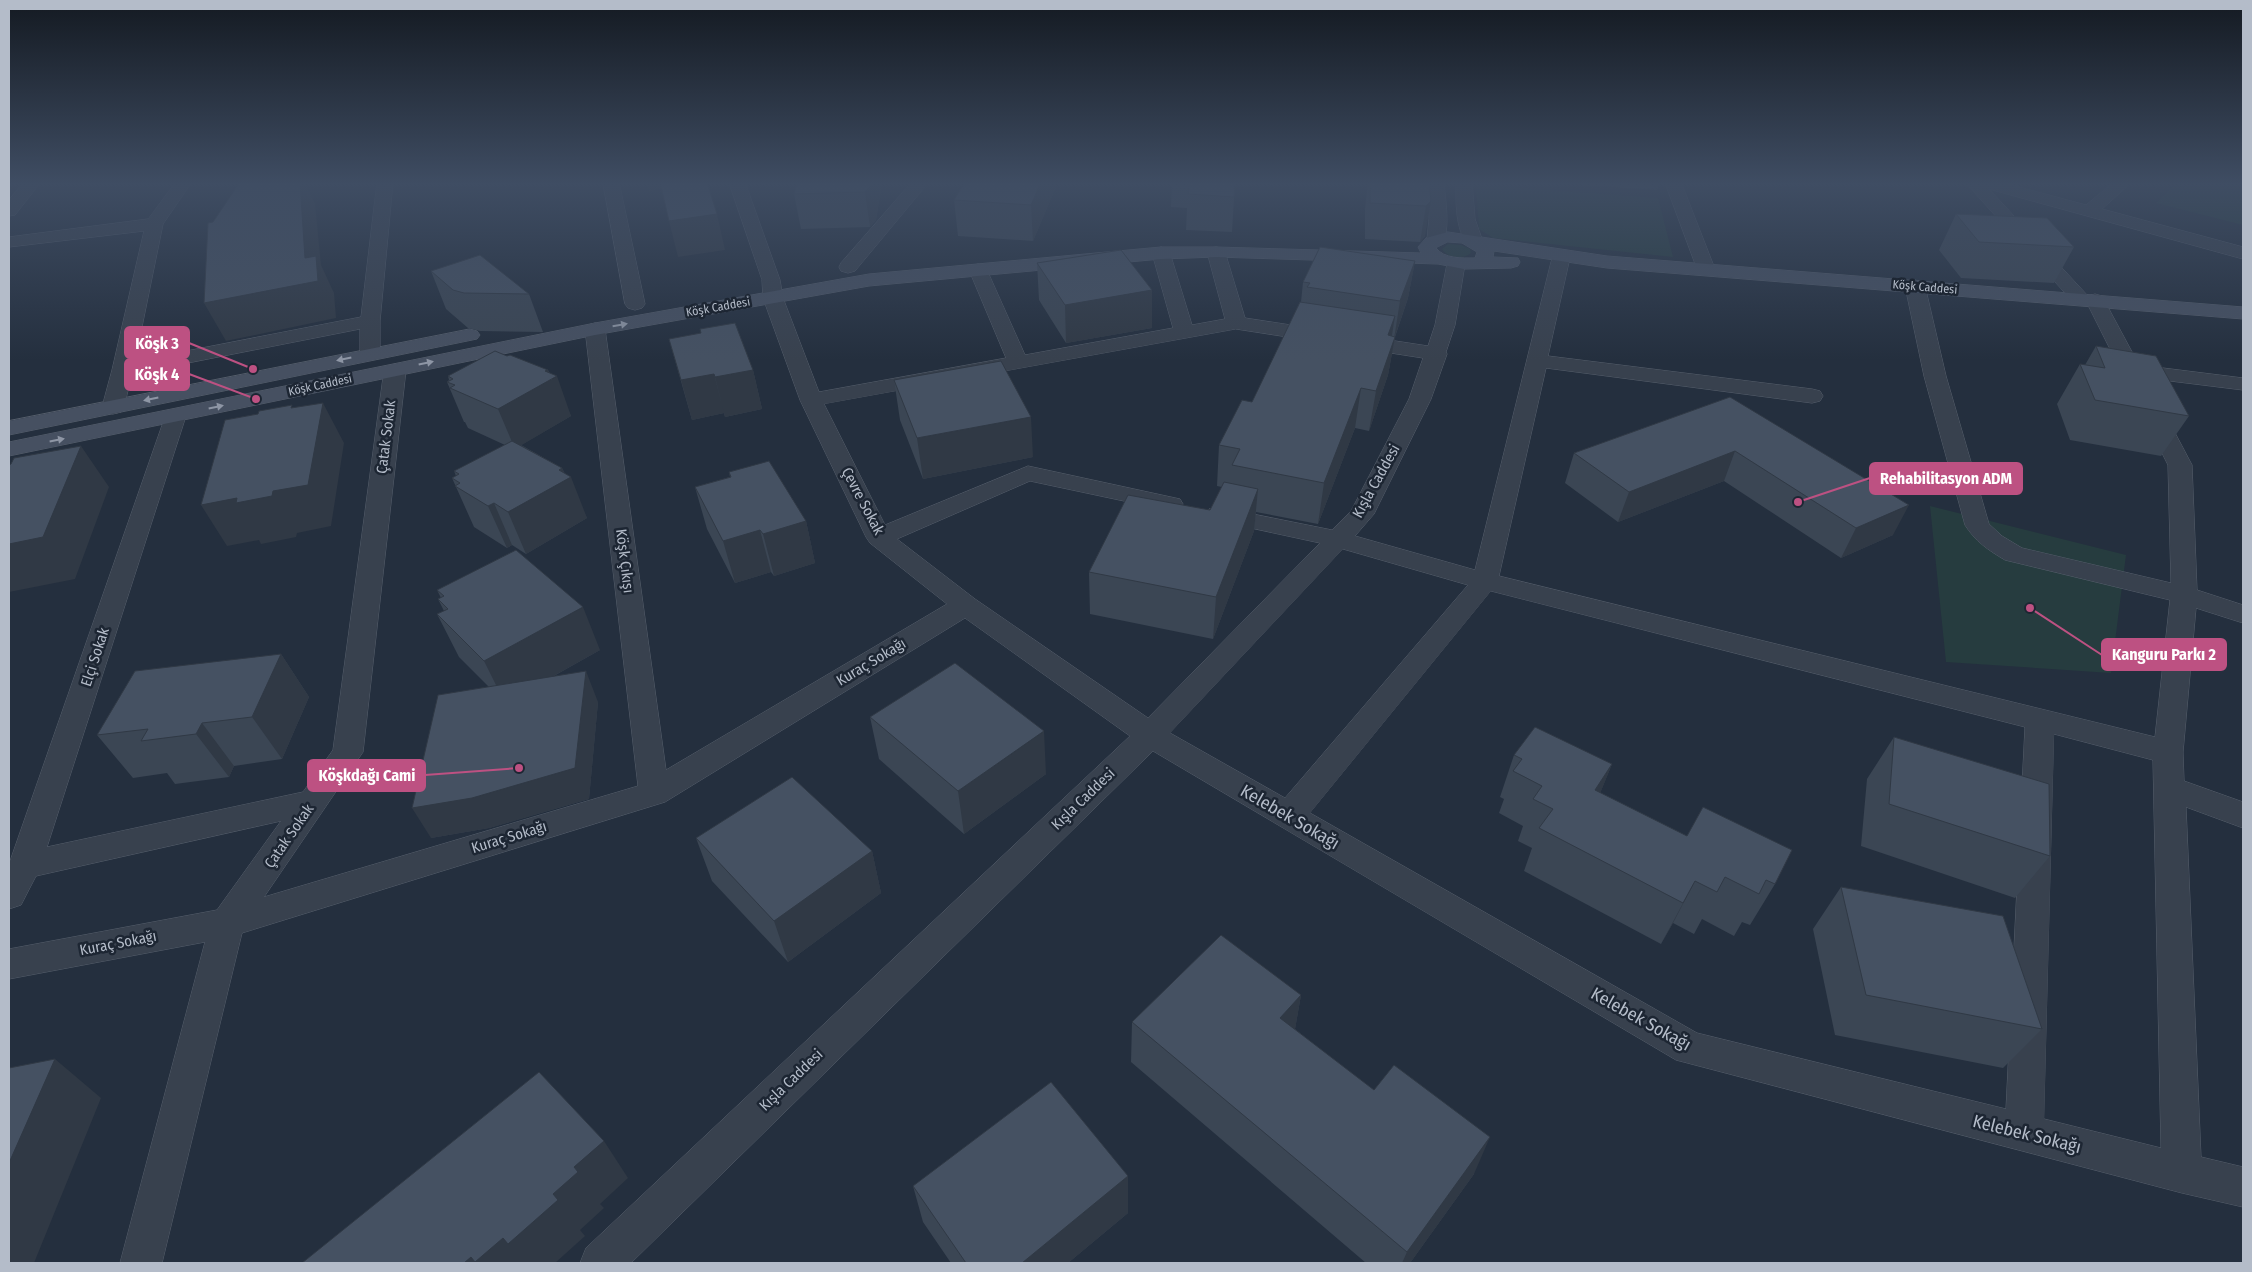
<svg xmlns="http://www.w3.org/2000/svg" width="2252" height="1272" font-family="'Fira Sans Condensed',sans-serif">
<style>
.green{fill:#263c3f}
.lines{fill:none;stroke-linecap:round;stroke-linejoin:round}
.street-casing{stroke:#565f6c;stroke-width:1}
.secondary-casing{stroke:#565f6c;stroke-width:1}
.street{fill:#38414e;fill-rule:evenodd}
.secondary{fill:#465061;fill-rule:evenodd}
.wall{fill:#3b4654}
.shaded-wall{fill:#303945}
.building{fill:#455162;stroke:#303945}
.oneway{fill:#8e96a5}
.labels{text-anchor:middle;stroke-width:5;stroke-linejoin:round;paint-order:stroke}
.far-street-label{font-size:12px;fill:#b4bcc9;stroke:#1d2633}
.street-label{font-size:15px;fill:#b4bcc9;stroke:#1d2633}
.near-street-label{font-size:18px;fill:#b4bcc9;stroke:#1d2633}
.leader{fill:none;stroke:#bd5182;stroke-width:2}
.callout-dot{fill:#bd5182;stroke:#1d2633;stroke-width:2}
.callout{fill:#bd5182;stroke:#bd5182;stroke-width:2}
.callout-label{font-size:16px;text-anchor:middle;font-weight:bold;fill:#fff}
</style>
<rect width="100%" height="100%" fill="#242f3e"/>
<path class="green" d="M 2178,182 L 2243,182 L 2243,225 L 2156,203 Z
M 1476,185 L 1658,198 L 1673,257 L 1493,238 L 1479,229 Z
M 1448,244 L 1461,245 L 1470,249 L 1471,253 C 1463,260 1447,258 1442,249 Z
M 1930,506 L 2126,555 L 2111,673 L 1946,662 Z"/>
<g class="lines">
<g class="street-casing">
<path id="street" d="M 24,182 L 41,182 L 15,215 L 9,216 L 9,200 Z
M 176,182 L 192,182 L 163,224 L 135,361 L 361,317 L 377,182 L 393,182 L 380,321 L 380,354 L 377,358 L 370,360 L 363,358 L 360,354 L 360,329 L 132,374 L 124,407 L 121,412 L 113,414 L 105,412 L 102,407 L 112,370 L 144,231 L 9,247 L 9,237 L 148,219 Z
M 603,182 L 619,182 L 645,304 L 642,308 L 635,310 L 628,308 L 625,304 Z
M 729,182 L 745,182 L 780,280 L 783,298 L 819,392 L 1006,358 L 969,270 L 971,266 L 978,264 L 985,266 L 987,270 L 1025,355 L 1173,328 L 1152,253 L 1155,249 L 1161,247 L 1167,249 L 1170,253 L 1192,325 L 1225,319 L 1207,252 L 1210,248 L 1216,247 L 1222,248 L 1225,252 L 1245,318 L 1428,346 L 1435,325 L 1447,264 L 1449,260 L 1456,258 L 1463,260 L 1465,264 L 1455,325 L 1446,352 L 1447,354 L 1431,399 L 1374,514 L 1355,536 L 1475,570 L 1551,262 L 1553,258 L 1560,256 L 1567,258 L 1569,262 L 1548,356 L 1812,389 L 1820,391 L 1823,396 L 1820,401 L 1812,403 L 1546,368 L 1499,576 L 2155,737 L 2170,600 L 2005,560 C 1988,550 1975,541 1965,525 L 1924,376 L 1905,286 L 1908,282 L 1915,280 L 1922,282 L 1925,286 L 1946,376 L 1989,524 L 2002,536 L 2022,548 L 2171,583 L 2168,465 L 2087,303 L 2081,305 L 2074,303 L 1965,182 L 2000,182 L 2086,205 L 2114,182 L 2132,182 L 2102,209 L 2243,247 L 2243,259 L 1989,189 L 2088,296 L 2095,294 L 2102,296 L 2139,365 L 2243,378 L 2243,390 L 2146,378 L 2192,465 L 2197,590 L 2243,605 L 2243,623 L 2196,608 L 2183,752 L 2184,781 L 2243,802 L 2243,828 L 2186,807 L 2201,1157 L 2243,1167 L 2243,1207 L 2182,1193 L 1676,1060 L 1153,751 L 631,1263 L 580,1263 L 586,1248 L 1130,736 L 965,618 L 665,802 L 242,933 L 162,1263 L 120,1263 L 205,942 L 9,979 L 9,949 L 217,910 L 281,821 L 36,876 L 21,905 L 9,909 L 9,864 L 167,411 L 175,409 L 183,411 L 186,416 L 47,847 L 303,792 L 333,750 L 384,370 L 388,366 L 395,364 L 402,366 L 406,370 L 363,752 L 264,897 L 638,786 L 585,329 L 588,325 L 595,323 L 602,325 L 605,329 L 666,770 L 947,604 L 870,543 L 866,537 L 800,400 L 763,298 L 762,280 ZM 1236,329 L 1423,358 L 1409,399 L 1351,511 L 1332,530 L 1218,507 L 1209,509 L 1206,514 L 1209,519 L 1320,543 L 1148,718 L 975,599 L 897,539 L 1030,481 L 1171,511 L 1180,509 L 1183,504 L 1180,499 L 1028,466 L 885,525 L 824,404 ZM 1343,549 L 1468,585 L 1285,798 L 1170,733 ZM 1491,591 L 2025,727 L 2006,1109 L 1697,1033 L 1310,813 ZM 2054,734 L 2153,760 L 2161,1148 L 2044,1119 Z
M 912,182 L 929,182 L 855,271 L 848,273 L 841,271 L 839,267 L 841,263 Z
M 1428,182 L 1444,182 C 1445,197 1451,231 1442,244 L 1436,245 L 1430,244 L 1427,240 L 1429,219 Z
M 1456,182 L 1472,182 L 1475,219 L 1483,242 L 1480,246 L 1474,247 L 1468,246 C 1455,228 1456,203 1456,182 Z
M 1665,182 L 1681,182 L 1715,269 L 1713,273 L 1706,275 L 1699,273 L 1697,269 Z"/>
</g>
<g class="secondary-casing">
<path id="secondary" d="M 1448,232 L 1607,256 L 2243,307 L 2243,319 L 1607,268 L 1494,251 L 1493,257 L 1518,258 L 1520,262 L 1518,266 L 1511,268 L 1464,269 L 1438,264 L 1216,257 L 1161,259 L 869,286 L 595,335 L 9,456 L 9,442 L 595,323 L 869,274 L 1161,247 L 1216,247 L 1421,253 L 1418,247 L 1426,238 ZM 1448,242 L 1462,243 L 1477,252 L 1475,258 C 1462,258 1444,259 1436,248 Z
M 470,329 L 477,331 L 480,335 L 477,339 L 9,435 L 9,421 Z"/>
</g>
<use href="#street" class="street"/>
<use href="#secondary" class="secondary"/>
</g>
<path class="wall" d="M 797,182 L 882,182 L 876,220 L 870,227 L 801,229 L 794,194 Z
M 965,182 L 1058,182 L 1033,241 L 958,236 L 954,200 Z
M 1172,182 L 1235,182 L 1232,232 L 1186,230 L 1187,208 L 1171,207 Z
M 1368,182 L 1429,182 L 1425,236 L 1420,242 L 1365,239 L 1365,209 Z
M 1553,182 L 1660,182 L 1657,190 L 1553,183 Z
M 1956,214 L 2074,247 L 2054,283 L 1961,278 L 1939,250 Z
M 1415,261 L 1408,298 L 1395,337 L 1388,375 L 1369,431 L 1355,428 L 1318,524 L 1256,512 L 1254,531 L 1213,639 L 1090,614 L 1089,572 L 1210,510 L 1222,487 L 1217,486 L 1219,445 L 1252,402 L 1301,302 L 1303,282 Z
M 1037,263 L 1152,328 L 1066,343 L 1039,300 Z
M 431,271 L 529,294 L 543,332 L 480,331 L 468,328 L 446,309 Z
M 669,339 L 753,370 L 762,409 L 725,417 L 724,413 L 692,420 Z
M 2096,346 L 2189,416 L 2161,456 L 2070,440 L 2057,404 L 2080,364 L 2085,365 Z
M 507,356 L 548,370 L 571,416 L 521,445 L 562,468 L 587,518 L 526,554 L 512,545 L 507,548 L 474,527 L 452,478 L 456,476 L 454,471 L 505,445 L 468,428 L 465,422 L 464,422 L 447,382 L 449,380 L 448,376 Z
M 894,380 L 1033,457 L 923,479 L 900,420 Z
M 1730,397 L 1893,535 L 1841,558 L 1724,481 L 1618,522 L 1565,483 L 1574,453 Z
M 729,472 L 806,521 L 815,563 L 774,576 L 771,572 L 735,583 L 707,529 L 695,487 L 730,477 Z
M 437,590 L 600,650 L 552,677 L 598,702 L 589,799 L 489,828 L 431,838 L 489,687 L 459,657 L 437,614 L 444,611 L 438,599 L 441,598 Z
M 281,654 L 309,697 L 282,759 L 234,766 L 229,777 L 175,784 L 167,773 L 133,778 L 97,735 Z
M 870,717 L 1046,774 L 964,834 L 879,759 Z
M 1894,737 L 2050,856 L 2015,898 L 1861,846 L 1867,779 Z
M 1514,755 L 1612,764 L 1600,793 L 1775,884 L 1750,925 L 1742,922 L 1734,936 L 1702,919 L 1694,934 L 1673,923 L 1661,944 L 1524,871 L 1532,848 L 1518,841 L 1523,826 L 1499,813 L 1504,799 L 1500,797 Z
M 696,838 L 872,851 L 881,893 L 788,962 L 712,881 Z
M 1841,887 L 2042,1029 L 2003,1068 L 1835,1035 L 1813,929 Z
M 1301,995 L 1295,1029 L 1474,1174 L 1410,1263 L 1366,1263 L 1131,1062 L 1132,1022 Z
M 1128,1176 L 1128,1213 L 1068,1263 L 951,1263 L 923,1222 L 913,1186 Z"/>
<path class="shaded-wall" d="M 300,182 L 305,182 L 315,204 L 321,265 L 334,293 L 336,318 L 226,341 L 204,303 L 305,258 Z
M 647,182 L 660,182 L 662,189 L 649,191 Z
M 872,182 L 882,182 L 876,220 L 870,227 L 865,192 Z
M 1041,182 L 1058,182 L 1033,241 L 1031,205 Z
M 1431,201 L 1425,236 L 1420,242 L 1426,206 Z
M 717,214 L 725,250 L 678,257 L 669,221 Z
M 1415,261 L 1408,298 L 1394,339 L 1400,301 Z
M 1152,290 L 1152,328 L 1066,343 L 1065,305 Z
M 1395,316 L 1389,354 L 1395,337 L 1388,375 L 1369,431 L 1376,391 L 1388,335 Z
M 548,370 L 551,380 L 557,376 L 571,416 L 515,449 L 498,409 Z
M 753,370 L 762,409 L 725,417 L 715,377 Z
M 714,374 L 724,413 L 692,420 L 681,380 Z
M 1361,388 L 1355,428 L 1318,524 L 1324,483 Z
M 323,403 L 344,443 L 331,526 L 297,533 L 296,537 L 261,544 L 259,540 L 227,546 L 201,505 L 273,491 Z
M 1031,417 L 1033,457 L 923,479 L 917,438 Z
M 81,446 L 109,487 L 75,579 L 9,592 L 9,544 Z
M 1735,451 L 1724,481 L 1618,522 L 1629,492 Z
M 562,468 L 567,479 L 571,477 L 587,518 L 526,554 L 508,512 Z
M 1258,489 L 1254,531 L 1213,639 L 1216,597 Z
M 494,503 L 512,545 L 507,548 L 488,506 Z
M 1909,505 L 1893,535 L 1841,558 L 1856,528 Z
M 806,521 L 815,563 L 774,576 L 763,534 Z
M 760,530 L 771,572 L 735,583 L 723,541 Z
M 583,607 L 600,650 L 505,703 L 484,661 Z
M 281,654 L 309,697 L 282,759 L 252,717 Z
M 586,671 L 598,702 L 589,799 L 489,828 L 431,838 L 412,808 Z
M 202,723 L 234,766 L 229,777 L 196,734 Z
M 1044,731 L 1046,774 L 964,834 L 958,791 Z
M 1612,764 L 1595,806 L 1595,790 Z
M 872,851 L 881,893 L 788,962 L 774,921 Z
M 1695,881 L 1673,923 L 1661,944 Z
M 1301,995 L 1294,1035 L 1280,1018 Z
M 55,1059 L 101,1098 L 34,1263 L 9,1263 L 9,1163 Z
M 1490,1137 L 1474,1174 L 1410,1263 L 1402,1263 L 1407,1252 Z
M 604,1141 L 628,1178 L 600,1204 L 604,1208 L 580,1230 L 585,1236 L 555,1263 L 525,1263 L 508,1244 L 553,1194 L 574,1167 Z
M 1128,1176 L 1128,1213 L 1068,1263 L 1022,1263 Z
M 503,1238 L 525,1263 L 464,1263 L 471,1257 Z"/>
<path class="building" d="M 240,182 L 300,182 L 305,258 L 316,256 L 318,281 L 204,303 L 208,223 L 213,222 Z
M 660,182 L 707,182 L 717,214 L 669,221 Z
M 797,182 L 872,182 L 871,185 L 865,192 L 794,194 Z
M 965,182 L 1041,182 L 1031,205 L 954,200 Z
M 1190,182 L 1235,182 L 1234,197 L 1188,194 Z
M 1370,182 L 1429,182 L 1431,201 L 1426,206 L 1370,203 Z
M 1956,214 L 2047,218 L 2074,247 L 1979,242 Z
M 1320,247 L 1415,261 L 1400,301 L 1307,287 L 1310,283 L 1303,282 Z
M 1121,250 L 1152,290 L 1065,305 L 1037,263 Z
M 480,255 L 529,294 L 464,293 L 453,290 L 431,271 Z
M 1300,302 L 1395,316 L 1388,335 L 1395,337 L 1376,391 L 1361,388 L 1324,483 L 1232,465 L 1240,449 L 1219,445 L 1242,400 L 1252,402 Z
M 735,323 L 753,370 L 715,377 L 714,374 L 681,380 L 669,339 L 701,333 L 700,329 Z
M 2096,346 L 2156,356 L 2189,416 L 2095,400 L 2080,364 L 2105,368 Z
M 495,351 L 507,356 L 510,355 L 548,370 L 545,371 L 557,376 L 498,409 L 450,388 L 455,385 L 447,382 L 453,379 L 448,376 Z
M 1001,361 L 1031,417 L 917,438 L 894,380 Z
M 1730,397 L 1909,505 L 1856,528 L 1735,451 L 1629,492 L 1574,453 Z
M 323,403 L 308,485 L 273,491 L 272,496 L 236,503 L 237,498 L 201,505 L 225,420 L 258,414 L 259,411 L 292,405 L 291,408 Z
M 512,441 L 562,468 L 559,470 L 571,477 L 508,512 L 494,503 L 488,506 L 455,486 L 460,483 L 452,478 L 459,474 L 454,471 Z
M 81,446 L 43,537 L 9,544 L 9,465 L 11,464 L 14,458 Z
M 769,461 L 806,521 L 763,534 L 760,530 L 723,541 L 695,487 L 731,477 L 729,472 Z
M 1224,482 L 1258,489 L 1216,597 L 1089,572 L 1128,495 L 1210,510 Z
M 516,550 L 583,607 L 484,661 L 437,614 L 448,609 L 438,599 L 444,596 L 437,590 Z
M 281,654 L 252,717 L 202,723 L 196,734 L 141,741 L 148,729 L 97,735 L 135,671 Z
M 955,663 L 1044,731 L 958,791 L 870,717 Z
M 586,671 L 575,768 L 472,798 L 412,808 L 438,695 Z
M 1535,727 L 1612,764 L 1595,790 L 1687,836 L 1703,807 L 1792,850 L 1775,884 L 1766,880 L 1759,894 L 1725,877 L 1717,892 L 1695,881 L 1683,903 L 1539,828 L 1553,809 L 1533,799 L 1542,786 L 1513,771 L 1522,759 L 1514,755 Z
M 1894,737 L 2049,784 L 2050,856 L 1889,804 Z
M 792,777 L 872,851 L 774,921 L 696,838 Z
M 1841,887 L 2003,916 L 2042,1029 L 1866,995 Z
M 1221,935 L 1301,995 L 1280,1018 L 1374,1090 L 1394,1065 L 1490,1137 L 1407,1252 L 1132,1022 Z
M 55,1059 L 9,1163 L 9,1068 Z
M 539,1072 L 604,1141 L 574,1167 L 578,1172 L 553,1194 L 558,1200 L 508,1244 L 503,1238 L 475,1262 L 471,1257 L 464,1263 L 302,1263 Z
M 1051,1082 L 1128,1176 L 1022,1263 L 966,1263 L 913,1186 Z"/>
<defs><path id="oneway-solid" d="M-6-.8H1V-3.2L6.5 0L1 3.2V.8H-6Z" transform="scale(1.25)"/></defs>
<g class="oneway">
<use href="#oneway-solid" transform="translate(620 325) rotate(-10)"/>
<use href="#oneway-solid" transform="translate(344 359) rotate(168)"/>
<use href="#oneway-solid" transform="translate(426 363) rotate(-12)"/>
<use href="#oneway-solid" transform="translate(151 399) rotate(168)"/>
<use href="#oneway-solid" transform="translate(216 407) rotate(-12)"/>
<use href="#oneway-solid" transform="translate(57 440) rotate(-11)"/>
</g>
<linearGradient id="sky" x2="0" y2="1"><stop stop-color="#141a22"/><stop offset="0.51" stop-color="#3f4d63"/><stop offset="1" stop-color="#3f4d63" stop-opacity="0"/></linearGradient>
<rect width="2252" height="360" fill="url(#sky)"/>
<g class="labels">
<g class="far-street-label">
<text transform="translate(1925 287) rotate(5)" y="4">Köşk Caddesi</text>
<text transform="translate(718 307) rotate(-10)" y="4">Köşk Caddesi</text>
<text transform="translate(320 385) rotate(-12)" y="4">Köşk Caddesi</text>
</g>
<g class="street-label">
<text transform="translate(386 437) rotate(-83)" y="5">Çatak Sokak</text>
<text transform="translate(1376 481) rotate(-61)" y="5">Kışla Caddesi</text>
<text transform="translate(863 501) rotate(62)" y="5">Çevre Sokak</text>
<text transform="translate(625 561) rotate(83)" y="5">Köşk Çıkışı</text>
<text transform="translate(95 657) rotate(-72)" y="5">Elçi Sokak</text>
<text transform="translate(871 662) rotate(-31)" y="5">Kuraç Sokağı</text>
<text transform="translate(1083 799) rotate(-44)" y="5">Kışla Caddesi</text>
<text transform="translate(289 836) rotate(-55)" y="5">Çatak Sokak</text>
<text transform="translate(509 837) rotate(-17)" y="5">Kuraç Sokağı</text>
<text transform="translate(118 943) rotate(-11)" y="5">Kuraç Sokağı</text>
<text transform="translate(791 1080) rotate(-44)" y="5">Kışla Caddesi</text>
</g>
<g class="near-street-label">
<text transform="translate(1290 817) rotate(30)" y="6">Kelebek Sokağı</text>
<text transform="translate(1641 1019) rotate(29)" y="6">Kelebek Sokağı</text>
<text transform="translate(2027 1134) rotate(14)" y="6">Kelebek Sokağı</text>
</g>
</g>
<path class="leader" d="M253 369L189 343M256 399L189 374M1798 502L1870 478M2030 608L2102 655M519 768L425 775"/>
<g class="callout-dot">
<circle cx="253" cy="369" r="5"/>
<circle cx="256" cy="399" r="5"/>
<circle cx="1798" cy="502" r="5"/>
<circle cx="2030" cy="608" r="5"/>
<circle cx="519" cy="768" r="5"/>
</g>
<g class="callout">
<rect x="125" y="327" width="64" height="31" rx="5"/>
<rect x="125" y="359" width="64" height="31" rx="5"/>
<rect x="1870" y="463" width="152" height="31" rx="5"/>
<rect x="2102" y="639" width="124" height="31" rx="5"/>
<rect x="308" y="760" width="117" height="31" rx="5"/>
</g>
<g class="callout-label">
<text x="157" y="349">Köşk 3</text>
<text x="157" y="380">Köşk 4</text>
<text x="1946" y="484">Rehabilitasyon ADM</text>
<text x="2164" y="660">Kanguru Parkı 2</text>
<text x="367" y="781">Köşkdağı Cami</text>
</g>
<rect width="2252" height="1272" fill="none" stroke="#b4bcc9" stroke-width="20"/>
</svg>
